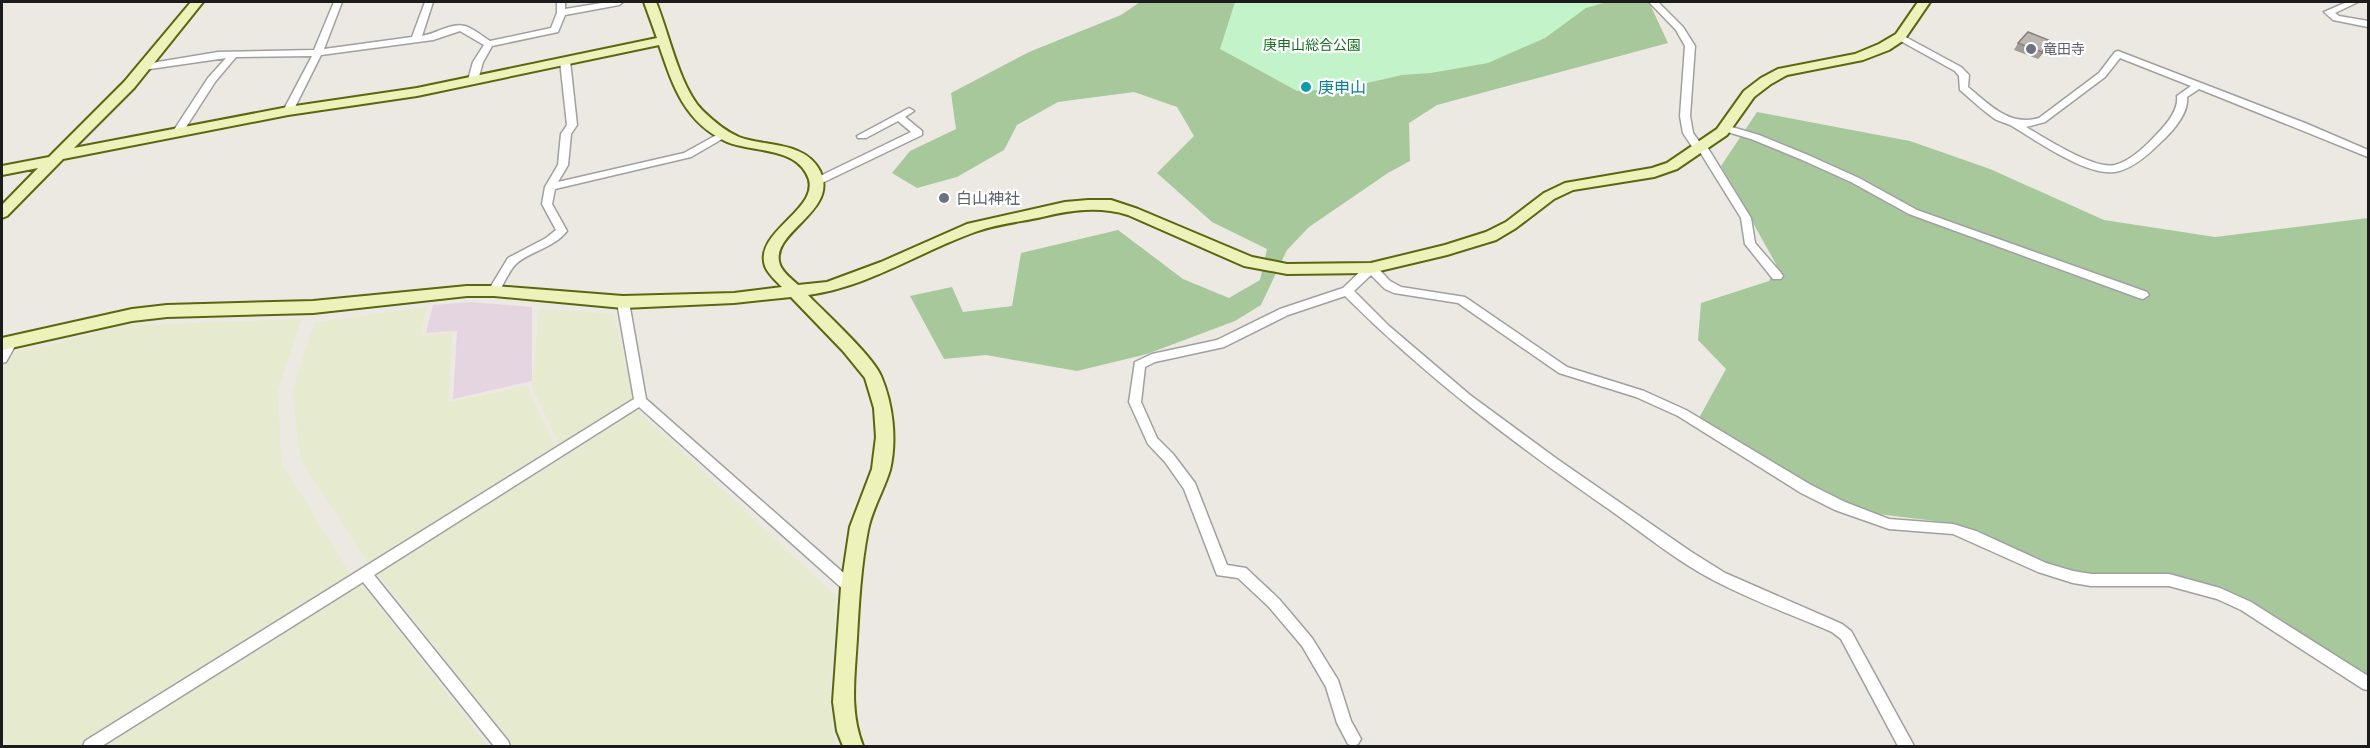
<svg xmlns="http://www.w3.org/2000/svg" width="2370" height="748" font-family="Signika,'Noto Sans JP',sans-serif">
<style>
.industrial{fill:#e5d5e1}
.farmland{fill:#e6eacf}
.forest{fill:#a6c89b}
.park{fill:#c3f3c9}
.lines{fill:none;stroke-linecap:round;stroke-linejoin:round}
.street-casing{stroke:#a0a0a0;stroke-width:3}
.secondary-casing{stroke:#59670f;stroke-width:4}
.street{fill:#fff;fill-rule:evenodd}
.secondary{fill:#edf2ba;fill-rule:evenodd}
.wall{fill:#a29d97}
.shaded-wall{fill:#847f7b}
.building{fill:#bcb6b0;stroke:#847f7b;stroke-width:1.5}
.worship-dot{fill:#6b7280;stroke:#fff;stroke-width:2}
.culture-dot{fill:#0f9aa8;stroke:#fff;stroke-width:2}
.labels{text-anchor:middle;stroke-width:4.5;stroke-linejoin:round;paint-order:stroke}
.far-park-label{font-size:14px;fill:#166e21;stroke:#fff}
.far-worship-label{font-size:14px;fill:#5b616d;stroke:#fff;text-anchor:start}
.culture-label{font-size:16px;fill:#0d838f;stroke:#fff;text-anchor:start}
.worship-label{font-size:16px;fill:#5b616d;stroke:#fff;text-anchor:start}
</style>
<rect width="100%" height="100%" fill="#ece9e2"/>
<path class="industrial" d="M 471,302 L 532,307 L 532,381 L 453,399 L 457,331 L 426,333 L 433,305 Z"/>
<path class="farmland" d="M 427,307 L 420,336 L 452,333 L 448,402 L 527,386 L 556,448 L 369,564 L 301,461 L 292,393 L 314,323 Z
M 539,309 L 613,314 L 634,398 L 560,445 L 532,387 Z
M 301,319 L 278,391 L 281,462 L 351,575 L 79,746 L 7,746 L 2,736 L 2,365 L 7,352 L 39,348 L 121,326 Z
M 636,409 L 836,596 L 830,701 L 835,746 L 513,746 L 376,572 Z
M 360,582 L 488,746 L 100,746 Z"/>
<path class="forest" d="M 1140,2 L 1649,2 L 1668,43 L 1437,105 L 1409,123 L 1410,161 L 1388,173 L 1309,227 L 1287,250 L 1261,305 L 1235,321 L 1147,354 L 1077,371 L 986,355 L 944,359 L 910,296 L 952,287 L 963,312 L 1012,306 L 1021,253 L 1118,230 L 1183,279 L 1229,298 L 1260,280 L 1267,249 L 1212,222 L 1157,173 L 1194,136 L 1177,107 L 1134,92 L 1058,102 L 1017,125 L 1004,150 L 957,177 L 917,188 L 892,173 L 910,151 L 956,129 L 951,93 L 1029,52 L 1121,15 Z
M 1757,112 L 1910,141 L 1990,169 L 2104,220 L 2215,237 L 2368,218 L 2368,677 L 2289,625 L 2224,590 L 2057,571 L 2039,563 L 2011,546 L 1951,523 L 1878,514 L 1806,485 L 1699,418 L 1726,369 L 1698,340 L 1701,303 L 1769,281 L 1776,264 L 1721,166 Z"/>
<path class="park" d="M 1235,2 L 1607,2 L 1586,8 L 1545,38 L 1488,63 L 1431,73 L 1402,75 L 1341,89 L 1297,91 L 1220,49 Z"/>
<g class="lines">
<g class="street-casing">
<path id="street" d="M 334,2 L 342,2 L 324,49 L 412,37 L 425,2 L 433,2 L 422,36 C 435,34 452,22 465,26 C 474,29 482,36 490,41 L 551,28 L 557,13 L 557,2 L 565,2 L 565,9 L 608,2 L 623,2 L 619,5 L 565,15 L 558,32 L 492,46 L 483,62 L 478,80 L 473,83 L 468,80 L 473,62 L 484,45 L 460,31 L 433,40 L 321,55 L 293,111 L 288,114 L 283,111 L 312,56 L 236,57 L 215,82 L 181,135 L 173,135 L 172,133 L 208,78 L 226,58 L 143,70 L 140,69 L 140,65 L 218,52 L 314,50 Z
M 1649,2 L 1658,2 L 1683,27 L 1695,46 L 1690,116 L 1693,133 L 1701,144 L 1706,145 L 1751,218 L 1755,243 L 1781,273 L 1783,276 L 1781,279 L 1773,279 L 1745,244 L 1741,218 L 1700,152 L 1695,151 L 1683,133 L 1680,116 L 1685,46 L 1676,30 Z
M 2347,2 L 2358,2 L 2335,13 L 2339,16 L 2368,21 L 2368,27 L 2333,20 L 2324,12 Z
M 1900,34 L 1961,67 L 1969,75 L 1968,87 C 1989,104 2009,127 2039,118 L 2099,73 L 2115,52 L 2118,51 L 2305,123 L 2368,150 L 2368,157 L 2199,89 L 2187,97 C 2189,113 2172,132 2160,143 C 2148,155 2132,169 2115,172 C 2086,176 2037,141 2012,126 C 2007,123 2000,122 1995,119 C 1983,111 1971,99 1960,90 L 1959,76 L 1955,71 L 1897,39 L 1897,35 ZM 2120,58 L 2191,86 L 2177,96 C 2179,110 2166,125 2156,135 C 2146,146 2130,161 2115,165 C 2094,170 2045,138 2026,127 L 2045,122 L 2105,77 Z
M 565,58 L 570,61 L 577,125 L 571,134 L 568,165 L 558,182 L 684,153 L 720,133 L 724,132 L 729,135 L 691,157 L 555,189 L 552,204 L 567,231 C 553,249 527,252 515,265 C 508,273 503,285 498,294 L 490,294 L 488,291 L 508,258 L 546,238 L 556,230 L 542,204 L 545,187 L 558,165 L 561,134 L 567,125 L 560,61 Z
M 909,108 L 914,111 L 905,117 L 922,131 L 922,135 L 822,183 L 814,183 L 813,181 L 814,179 L 911,132 L 898,121 L 866,138 L 858,138 L 857,136 Z
M 1725,125 L 1759,135 L 1808,155 L 1859,178 L 1917,210 L 2147,292 L 2149,295 L 2143,299 L 2139,298 L 1909,214 L 1851,182 L 1800,159 L 1751,139 L 1721,130 L 1720,128 Z
M 1371,264 L 1375,265 L 1390,281 L 1401,287 L 1465,297 L 1567,367 L 1644,391 L 1686,410 L 1811,485 L 1845,502 L 1889,519 L 1953,524 L 1976,531 L 2046,563 L 2073,571 L 2091,574 L 2169,574 L 2220,588 L 2251,602 L 2368,676 L 2368,690 L 2363,689 L 2241,610 L 2217,599 L 2169,586 L 2091,586 L 2073,583 L 2038,572 L 1953,534 L 1889,529 L 1835,510 L 1801,493 L 1678,416 L 1636,397 L 1559,373 L 1458,303 L 1394,293 L 1385,289 L 1371,275 L 1354,291 L 1389,326 L 1470,395 L 1557,459 L 1690,551 L 1725,573 L 1842,624 L 1851,631 L 1914,746 L 1898,746 L 1841,639 L 1832,632 C 1793,615 1753,601 1715,581 C 1678,562 1644,534 1610,510 C 1516,445 1426,377 1345,296 L 1288,315 L 1224,347 L 1155,362 L 1145,367 L 1141,402 L 1157,438 L 1173,454 L 1195,483 L 1227,565 L 1246,568 L 1279,599 L 1312,638 L 1338,680 L 1351,721 L 1361,739 L 1358,744 L 1353,746 L 1348,744 L 1337,723 L 1326,687 L 1302,646 L 1269,607 L 1238,578 L 1217,575 L 1184,489 L 1165,462 L 1148,444 L 1129,402 L 1135,362 L 1152,354 L 1217,340 L 1280,309 L 1343,288 L 1367,265 Z
M 623,298 L 629,302 L 646,399 L 855,583 L 857,587 L 855,591 L 850,593 L 845,591 L 639,407 L 374,575 L 508,741 L 510,746 L 494,746 L 363,582 L 102,746 L 83,746 L 85,741 L 634,399 L 617,302 Z
M 10,340 L 16,344 L 6,362 L 2,363 L 2,349 L 6,341 Z"/>
</g>
<g class="secondary-casing">
<path id="secondary" d="M 191,2 L 203,2 L 134,88 L 74,148 L 288,107 L 417,88 L 657,38 L 644,2 L 656,2 C 669,33 679,86 702,110 C 712,120 725,131 739,137 C 765,147 805,141 820,171 C 840,212 768,232 780,265 C 783,273 793,280 798,285 L 827,282 L 881,262 L 967,224 L 1065,202 L 1088,200 L 1111,200 L 1138,209 L 1252,257 L 1287,264 L 1371,263 L 1445,245 L 1486,232 L 1506,222 L 1544,193 L 1565,183 L 1652,168 L 1667,163 L 1717,129 L 1744,91 L 1761,78 L 1778,69 L 1855,54 L 1879,44 L 1896,34 L 1918,2 L 1930,2 L 1904,40 L 1889,50 L 1863,60 L 1787,75 L 1771,84 L 1754,97 L 1727,135 L 1677,169 L 1654,177 L 1573,190 L 1554,199 L 1516,228 L 1496,240 L 1447,255 L 1371,273 L 1287,274 L 1244,266 L 1128,215 C 1099,206 1071,210 1042,217 C 1020,222 996,224 975,232 C 919,252 868,287 808,295 C 825,313 872,355 881,376 C 893,404 897,440 890,470 C 884,490 872,509 868,530 C 861,566 859,602 857,638 C 855,675 849,711 863,746 L 843,746 L 837,731 L 833,702 L 841,587 L 850,527 L 872,469 L 876,437 L 874,408 L 865,378 L 843,351 L 791,297 L 734,303 L 623,308 L 494,296 L 467,296 L 313,313 L 167,317 L 132,321 L 2,350 L 2,338 L 132,309 L 167,305 L 313,301 L 467,286 L 494,286 L 623,296 L 734,293 L 782,287 C 776,281 768,274 765,266 C 753,230 827,207 806,173 C 792,147 751,152 727,142 C 684,122 673,86 659,45 L 417,96 L 288,115 L 63,159 L 7,216 L 2,218 L 2,205 L 38,168 L 2,175 L 2,166 L 49,157 L 124,82 Z"/>
</g>
<use href="#street" class="street"/>
<use href="#secondary" class="secondary"/>
</g>
<path class="wall" d="M 2018,43 L 2047,48 L 2038,59 L 2014,50 Z"/>
<path class="shaded-wall" d="M 2051,41 L 2047,48 L 2038,59 L 2042,52 Z"/>
<path class="building" d="M 2028,32 L 2051,41 L 2042,52 L 2018,43 Z"/>
<g class="worship-dot">
<circle cx="2031" cy="49" r="6"/>
<circle cx="944" cy="198" r="6"/>
</g>
<circle class="culture-dot" cx="1306" cy="87" r="6"/>
<g class="labels">
<g class="far-park-label">
<text x="1312" y="50">庚申山総合公園</text>
</g>
<g class="far-worship-label">
<text x="2043" y="54">竜田寺</text>
</g>
<g class="culture-label">
<text x="1318" y="93">庚申山</text>
</g>
<g class="worship-label">
<text x="956" y="204">白山神社</text>
</g>
</g>
<rect width="2370" height="748" fill="none" stroke="#1c1c1c" stroke-width="6"/>
</svg>
